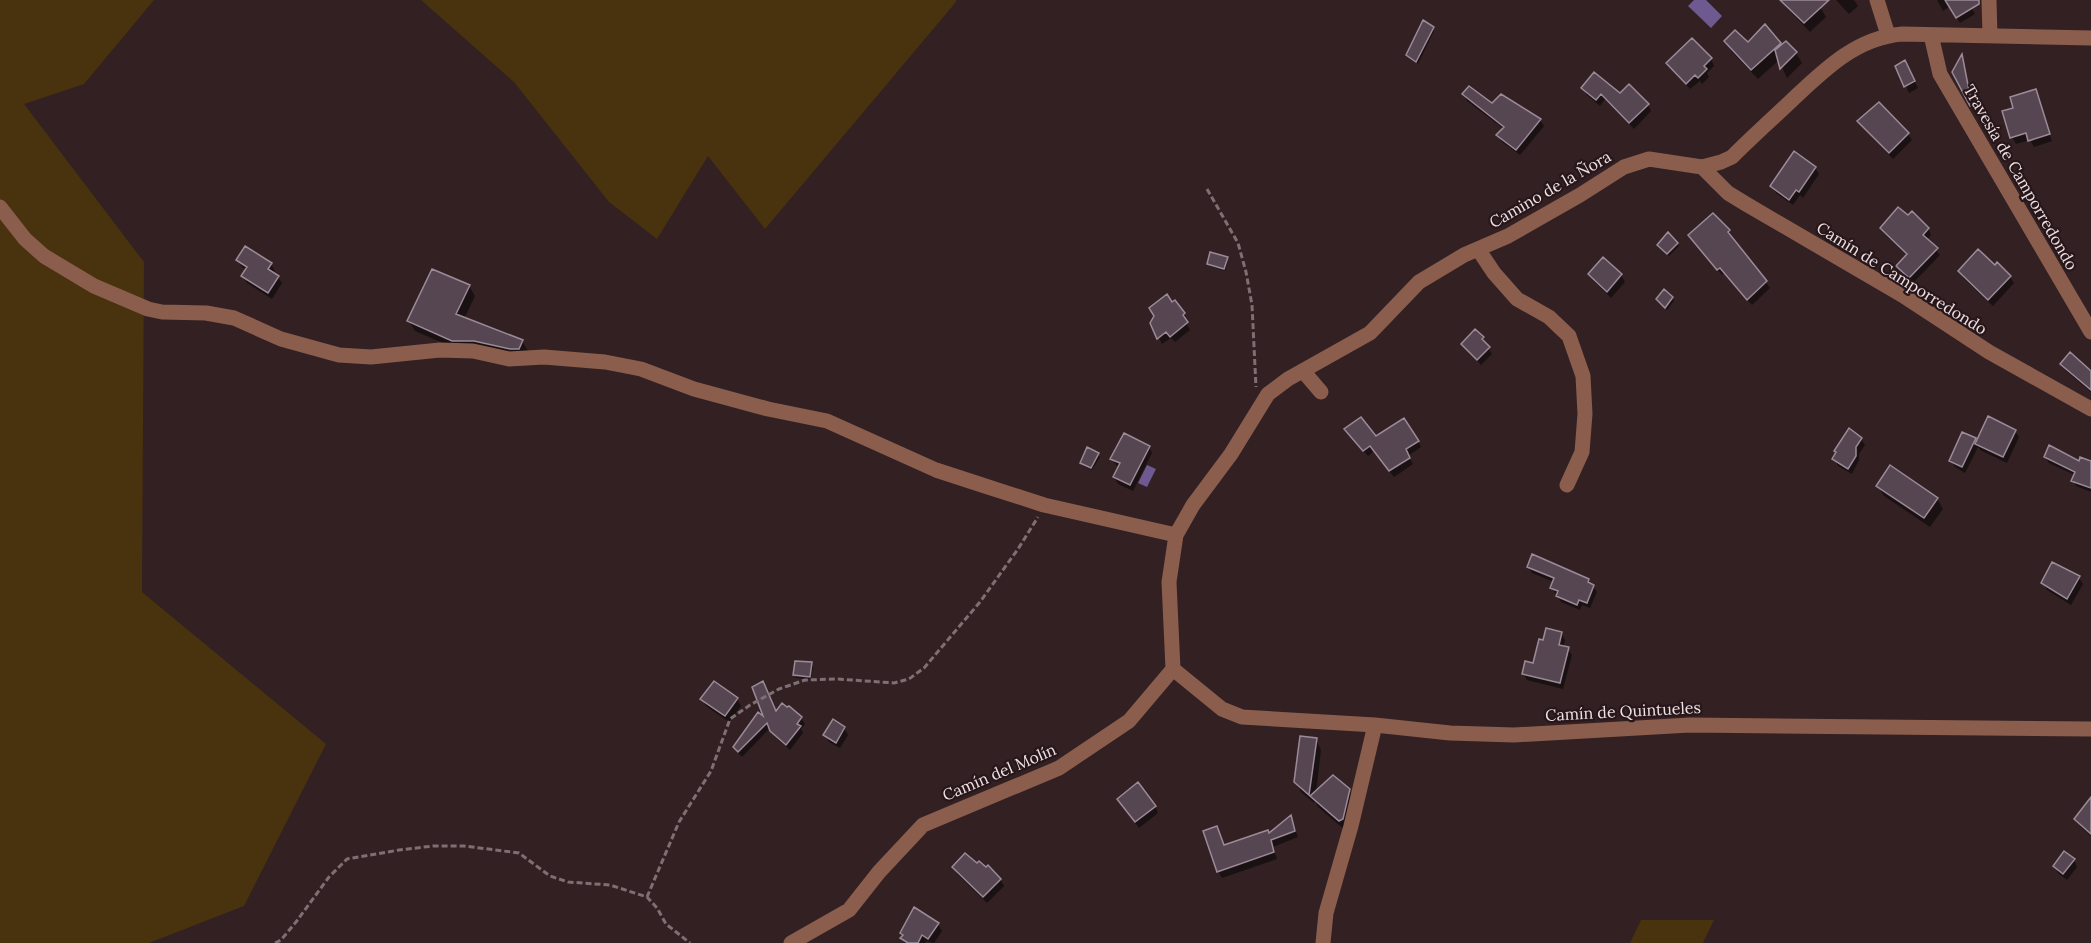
<svg xmlns="http://www.w3.org/2000/svg" width="2091" height="943" font-family="Lora,serif">
<style>
.green{fill:#49320e}
.water{fill:#6e5a91}
.shadow{fill:#0007}
.building{fill:#564652;stroke:#9c8a98;stroke-width:1.5}
.lines{fill:none;stroke-linecap:round;stroke-linejoin:round}
.path{stroke:#7f6f72;stroke-width:3;stroke-dasharray:6 3;stroke-linecap:butt}
.minor{stroke:#8b5d4c;stroke-width:15}
.labels{text-anchor:middle;stroke-width:4.5;stroke-linejoin:round;paint-order:stroke}
.street-label{font-size:16px;fill:#eee1e3;stroke:#28171a}
</style>
<rect width="100%" height="100%" fill="#322023"/>
<path class="green" d="M 0,0 L 154,0 L 84,84 L 24,104 L 144,262 L 142,592 L 326,744 L 244,906 L 149,943 L 0,943 Z
M 421,0 L 956,0 L 956,2 L 765,229 L 708,156 L 657,239 L 609,202 L 514,82 Z
M 1641,920 L 1714,920 L 1703,943 L 1630,943 Z"/>
<path class="water" d="M 1694,0 L 1706,0 L 1722,16 L 1711,28 L 1688,6 Z
M 1147,465 L 1156,469 L 1147,487 L 1138,483 Z"/>
<path class="shadow" d="M 1782,0 L 1813,0 L 1820,7 L 1826,17 L 1810,32 L 1786,7 Z
M 1836,0 L 1854,0 L 1858,6 L 1849,14 Z
M 1937,0 L 1967,0 L 1975,14 L 1960,23 L 1950,6 L 1943,11 Z
M 1765,26 L 1782,46 L 1796,53 L 1802,63 L 1787,78 L 1779,60 L 1758,79 L 1732,52 L 1726,42 L 1748,44 Z
M 1433,28 L 1434,31 L 1418,64 L 1408,55 Z
M 1711,59 L 1714,66 L 1707,73 L 1709,77 L 1702,84 L 1700,81 L 1690,89 L 1668,64 Z
M 1908,69 L 1918,88 L 1909,93 L 1906,86 Z
M 1583,88 L 1648,105 L 1651,111 L 1634,129 L 1605,99 L 1600,106 L 1587,95 Z
M 2035,91 L 2052,141 L 2034,147 L 2030,140 L 2016,144 L 2012,137 L 2015,109 Z
M 1464,95 L 1540,120 L 1544,126 L 1520,155 L 1502,142 L 1498,136 L 1504,129 L 1467,101 Z
M 1868,111 L 1908,134 L 1912,140 L 1893,159 L 1862,127 L 1859,121 Z
M 1815,168 L 1819,174 L 1803,198 L 1800,195 L 1793,205 L 1776,193 L 1772,187 Z
M 1882,228 L 1928,228 L 1931,235 L 1927,240 L 1940,255 L 1913,283 L 1901,272 L 1898,266 L 1908,255 L 1885,234 Z
M 1729,231 L 1770,288 L 1752,305 L 1724,273 L 1722,275 L 1689,235 Z
M 1677,243 L 1679,246 L 1669,256 L 1660,248 Z
M 1227,258 L 1228,261 L 1225,271 L 1210,266 L 1209,263 Z
M 1603,259 L 1621,275 L 1625,282 L 1611,298 L 1594,281 L 1590,275 Z
M 238,260 L 271,264 L 275,271 L 273,273 L 278,277 L 282,283 L 272,299 L 247,283 L 243,276 L 247,270 L 242,267 Z
M 1995,267 L 2010,277 L 2014,283 L 1993,306 L 1963,278 L 1959,271 Z
M 469,286 L 475,296 L 464,319 L 522,341 L 528,351 L 525,358 L 459,350 L 415,331 L 409,321 Z
M 1672,298 L 1674,301 L 1667,310 L 1659,302 Z
M 1184,314 L 1188,320 L 1186,322 L 1190,330 L 1175,342 L 1171,338 L 1162,344 L 1152,323 Z
M 1482,338 L 1492,354 L 1481,365 L 1463,344 Z
M 2062,364 L 2091,373 L 2091,392 L 2066,371 Z
M 1346,430 L 1375,438 L 1418,441 L 1421,447 L 1408,456 L 1413,464 L 1394,477 L 1374,451 L 1368,456 Z
M 2015,431 L 2019,437 L 2007,463 L 1980,450 L 1978,447 L 1965,473 L 1955,467 L 1951,461 L 1974,440 L 1977,443 Z
M 1861,439 L 1865,445 L 1859,454 L 1859,460 L 1852,474 L 1838,466 L 1834,459 Z
M 1149,447 L 1152,453 L 1133,491 L 1118,484 L 1114,477 L 1119,467 L 1116,465 L 1112,459 Z
M 1098,454 L 1100,457 L 1092,470 L 1083,466 L 1081,463 Z
M 2045,457 L 2091,463 L 2091,492 L 2076,486 L 2073,480 L 2075,475 L 2049,463 Z
M 1878,486 L 1937,499 L 1943,509 L 1930,527 L 1884,496 Z
M 1528,567 L 1588,580 L 1597,592 L 1590,608 L 1582,605 L 1580,610 L 1561,602 L 1552,588 L 1554,582 L 1532,573 Z
M 2079,578 L 2083,584 L 2071,605 L 2047,590 L 2043,583 Z
M 1561,633 L 1565,640 L 1563,648 L 1568,649 L 1572,655 L 1563,689 L 1527,680 L 1523,673 L 1534,665 L 1544,642 Z
M 811,664 L 813,667 L 811,679 L 796,678 L 794,675 Z
M 702,699 L 737,699 L 741,706 L 729,722 L 706,706 Z
M 776,713 L 801,718 L 805,724 L 801,729 L 803,733 L 790,750 L 775,737 L 770,728 L 742,757 L 738,753 L 735,747 Z
M 844,728 L 848,735 L 840,748 L 829,742 L 825,735 Z
M 1316,740 L 1321,750 L 1316,793 L 1349,790 L 1355,801 L 1346,831 L 1318,807 L 1315,801 L 1314,803 L 1301,792 L 1296,782 Z
M 2091,800 L 2091,836 L 2080,826 L 2076,819 Z
M 1123,806 L 1155,806 L 1158,813 L 1139,828 Z
M 1290,818 L 1298,837 L 1273,847 L 1277,859 L 1222,878 L 1218,871 L 1217,827 L 1225,846 L 1269,834 Z
M 2074,860 L 2077,867 L 2067,880 L 2058,873 L 2054,866 Z
M 977,865 L 1000,879 L 1004,886 L 987,903 L 957,874 L 953,867 Z
M 938,924 L 942,931 L 934,943 L 926,941 L 925,943 L 905,943 L 902,938 L 901,933 Z"/>
<path class="building" d="M 1780,0 L 1829,0 L 1804,23 Z
M 1945,0 L 1979,0 L 1979,4 L 1956,18 Z
M 1423,20 L 1434,27 L 1416,62 L 1406,55 Z
M 1765,24 L 1781,43 L 1751,70 L 1724,41 L 1735,30 L 1748,42 Z
M 1692,38 L 1712,58 L 1704,66 L 1707,69 L 1698,78 L 1695,75 L 1686,84 L 1666,63 Z
M 1786,41 L 1797,52 L 1780,69 L 1775,50 Z
M 1962,54 L 1972,106 L 1970,106 L 1952,72 Z
M 1905,60 L 1915,81 L 1904,87 L 1895,66 Z
M 1594,72 L 1620,93 L 1629,84 L 1649,104 L 1629,123 L 1601,94 L 1596,100 L 1581,88 Z
M 1469,86 L 1492,103 L 1501,94 L 1541,119 L 1516,150 L 1496,135 L 1504,127 L 1462,94 Z
M 2036,89 L 2050,134 L 2028,141 L 2026,133 L 2010,138 L 2002,111 L 2013,108 L 2010,97 Z
M 1879,102 L 1909,133 L 1889,153 L 1857,121 Z
M 1794,151 L 1816,167 L 1799,192 L 1796,190 L 1789,200 L 1770,186 Z
M 1898,207 L 1908,215 L 1912,211 L 1929,228 L 1923,235 L 1938,248 L 1909,278 L 1896,266 L 1907,254 L 1880,228 Z
M 1713,213 L 1730,230 L 1728,232 L 1767,281 L 1747,300 L 1720,268 L 1717,270 L 1688,235 Z
M 1668,232 L 1678,243 L 1667,254 L 1657,245 Z
M 245,246 L 272,263 L 268,269 L 279,276 L 268,293 L 241,276 L 247,267 L 236,260 Z
M 1978,249 L 1995,265 L 1997,262 L 2011,276 L 1988,300 L 1958,271 Z
M 1210,252 L 1228,257 L 1224,269 L 1207,264 Z
M 1603,257 L 1622,274 L 1607,292 L 1588,274 Z
M 432,269 L 470,285 L 456,314 L 523,340 L 519,349 L 510,349 L 474,341 L 452,341 L 407,321 Z
M 1664,289 L 1673,297 L 1665,308 L 1656,299 Z
M 1167,294 L 1172,302 L 1175,300 L 1185,313 L 1183,315 L 1188,322 L 1170,337 L 1166,332 L 1157,339 L 1150,323 L 1154,316 L 1149,308 Z
M 1475,329 L 1484,337 L 1482,339 L 1490,347 L 1477,360 L 1461,344 Z
M 2070,352 L 2091,371 L 2091,390 L 2060,364 Z
M 1988,416 L 2016,430 L 2003,457 L 1975,444 Z
M 1361,417 L 1376,436 L 1404,418 L 1419,441 L 1406,449 L 1410,458 L 1389,471 L 1370,446 L 1363,451 L 1344,429 Z
M 1849,428 L 1862,438 L 1856,447 L 1856,456 L 1848,469 L 1832,459 L 1836,452 L 1834,451 Z
M 1962,432 L 1976,438 L 1962,467 L 1949,461 Z
M 1124,433 L 1150,446 L 1130,485 L 1113,477 L 1120,463 L 1110,459 Z
M 2049,445 L 2079,461 L 2080,457 L 2091,461 L 2091,488 L 2071,481 L 2075,472 L 2044,457 Z
M 1087,447 L 1099,453 L 1091,468 L 1080,463 Z
M 1890,465 L 1938,498 L 1924,518 L 1876,486 Z
M 1532,554 L 1589,579 L 1588,582 L 1594,585 L 1587,603 L 1579,600 L 1577,605 L 1556,596 L 1558,591 L 1550,588 L 1554,578 L 1527,567 Z
M 2052,562 L 2080,576 L 2067,599 L 2041,583 Z
M 1546,628 L 1562,632 L 1559,645 L 1569,647 L 1560,683 L 1522,674 L 1525,661 L 1533,663 L 1539,639 L 1543,640 Z
M 795,661 L 812,662 L 810,677 L 793,675 Z
M 714,681 L 738,698 L 725,716 L 700,699 Z
M 763,681 L 776,711 L 782,703 L 787,707 L 789,706 L 802,717 L 797,724 L 801,726 L 786,745 L 770,731 L 767,723 L 738,752 L 733,747 L 758,712 L 763,716 L 752,687 Z
M 833,719 L 845,727 L 836,743 L 823,735 Z
M 1300,736 L 1317,738 L 1309,795 L 1294,782 Z
M 1333,775 L 1350,789 L 1343,819 L 1339,821 L 1310,796 Z
M 1138,782 L 1156,806 L 1135,822 L 1117,799 Z
M 2091,797 L 2091,834 L 2074,819 Z
M 1291,815 L 1295,831 L 1271,840 L 1274,852 L 1217,872 L 1203,831 L 1217,826 L 1224,845 L 1268,830 L 1269,833 Z
M 2064,851 L 2075,859 L 2063,874 L 2053,866 Z
M 965,853 L 977,863 L 979,861 L 986,867 L 988,865 L 1001,879 L 983,897 L 952,867 Z
M 914,907 L 939,923 L 928,939 L 922,935 L 918,943 L 908,943 L 900,938 L 903,935 L 900,933 Z"/>
<g class="lines">
<path class="path" d="M 1207,189 L 1238,243 L 1246,272 L 1252,305 L 1256,387
M 647,897 L 679,822 L 711,771 L 730,719 L 750,705 L 779,689 L 805,680 L 838,679 L 894,683 L 909,679 L 924,668 L 980,602 L 1018,549 L 1038,517
M 275,943 L 281,940 L 296,922 L 329,877 L 347,859 L 399,850 L 433,846 L 464,846 L 519,853 L 550,876 L 568,882 L 610,885 L 647,897 L 657,908 L 666,924 L 690,943"/>
<path class="minor" d="M 1877,0 L 1888,35
M 1989,0 L 1990,36
M 1931,35 L 1940,74 L 2091,332
M 1702,167 L 1728,193 L 1746,204 L 1902,295 L 1989,352 L 2091,409
M 0,207 L 25,239 L 44,256 L 94,286 L 148,309 L 162,312 L 206,313 L 234,318 L 281,339 L 339,355 L 371,357 L 440,350 L 473,351 L 509,359 L 544,357 L 605,362 L 641,369 L 694,389 L 768,409 L 827,421 L 936,470 L 982,485 L 1044,505 L 1176,535
M 1478,249 L 1494,273 L 1517,299 L 1549,317 L 1569,336 L 1583,376 L 1585,414 L 1582,452 L 1567,485
M 1303,371 L 1321,392
M 1173,669 L 1222,709 L 1242,717 L 1375,725 L 1450,733 L 1514,735 L 1690,725 L 2091,729
M 791,943 L 849,910 L 879,872 L 923,825 L 1059,768 L 1129,721 L 1173,669 L 1169,582 L 1176,535 L 1193,505 L 1231,454 L 1268,394 L 1288,379 L 1370,333 L 1419,282 L 1464,255 L 1508,236 L 1580,195 L 1624,167 L 1649,159 L 1702,167 L 1721,162 L 1732,157 C 1751,138 1771,120 1790,102 C 1823,71 1855,38 1902,34 L 2091,38
M 1323,943 L 1326,913 L 1351,826 L 1375,725"/>
</g>
<g class="labels">
<g class="street-label">
<text transform="translate(2021 177) rotate(60)" y="6">Travesía de Camporredondo</text>
<text transform="translate(1550 189) rotate(-30)" y="6">Camino de la Ñora</text>
<text transform="translate(1902 278) rotate(32)" y="6">Camín de Camporredondo</text>
<text transform="translate(1623 711) rotate(-3)" y="6">Camín de Quintueles</text>
<text transform="translate(999 772) rotate(-23)" y="6">Camín del Molín</text>
</g>
</g>
</svg>
